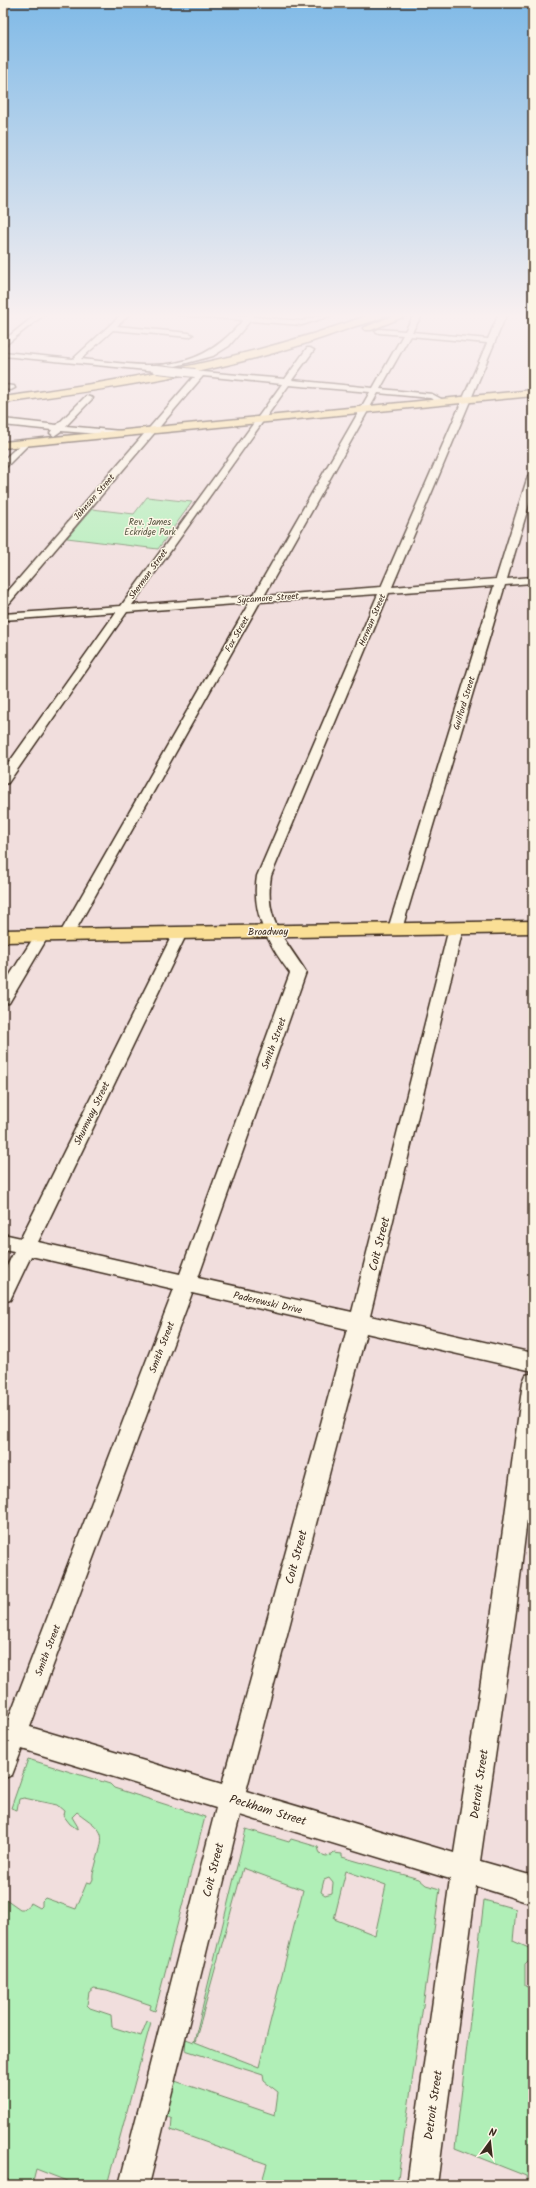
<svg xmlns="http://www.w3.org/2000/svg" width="536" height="2188" font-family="Kalam,sans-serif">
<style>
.green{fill:#b0efb7;stroke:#768c6a;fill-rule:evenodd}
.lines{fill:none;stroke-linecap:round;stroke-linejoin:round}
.minor-casing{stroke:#3b2a1e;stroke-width:3}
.major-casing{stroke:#3b2a1e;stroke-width:3}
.highway-casing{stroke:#3b2a1e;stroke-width:3}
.minor{fill:#fcf5e5;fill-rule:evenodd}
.major{fill:#fadf96;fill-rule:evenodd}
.highway{fill:#fadf96;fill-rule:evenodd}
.minor-bridge-casing{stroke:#3b2a1e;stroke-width:10;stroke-linecap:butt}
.minor-bridge{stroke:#fcf5e5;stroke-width:8}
.labels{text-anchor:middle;stroke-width:3;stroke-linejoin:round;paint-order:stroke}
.far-street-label{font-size:9px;fill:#3b2a1e;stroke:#fcf5e5}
.far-park-label{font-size:9px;fill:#52513d;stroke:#fcf5e5}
.street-label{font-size:10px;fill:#3b2a1e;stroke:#fcf5e5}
.near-street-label{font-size:12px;fill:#3b2a1e;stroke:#fcf5e5}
</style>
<rect width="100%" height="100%" fill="#f1dedd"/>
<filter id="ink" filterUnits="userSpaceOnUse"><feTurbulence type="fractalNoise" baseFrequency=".025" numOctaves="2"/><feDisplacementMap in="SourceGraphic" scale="8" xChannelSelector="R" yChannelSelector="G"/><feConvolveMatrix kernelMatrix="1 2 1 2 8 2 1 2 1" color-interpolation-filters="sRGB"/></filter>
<g filter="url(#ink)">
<path class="green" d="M 147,497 L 192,502 L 158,549 L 67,538 L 92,509 L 134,514 Z
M 28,1759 L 110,1784 L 114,1788 L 205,1817 L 155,2011 L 150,2009 L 151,2005 L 107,1990 L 94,1988 L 89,1992 L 87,2005 L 90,2008 L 111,2015 L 112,2027 L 141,2036 L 147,2021 L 151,2022 L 107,2185 L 77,2185 L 36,2169 L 32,2185 L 3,2185 L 3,1897 L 20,1909 L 24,1909 L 31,1903 L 40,1908 L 42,1906 L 42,1901 L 45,1898 L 76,1909 L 87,1882 L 91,1883 L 93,1879 C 92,1874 95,1868 96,1863 C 106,1830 104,1832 77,1812 L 72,1817 L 78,1827 L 77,1829 L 70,1824 L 63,1815 L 64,1811 L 57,1805 L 24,1798 L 19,1799 L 17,1810 L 11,1808 Z
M 246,1829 L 289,1842 L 291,1839 L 318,1847 L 320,1854 L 326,1856 L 332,1855 L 334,1853 L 342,1854 L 342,1857 L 419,1879 L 426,1885 L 440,1889 L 397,2185 L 261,2185 L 267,2164 L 171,2130 L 172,2119 L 166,2116 L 175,2081 L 275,2115 L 278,2092 L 264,2081 L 263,2075 L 185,2050 L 186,2039 L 194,2042 ZM 243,1868 L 303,1890 L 259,2067 L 195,2042 ZM 346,1871 L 386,1885 L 375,1935 L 334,1919 ZM 329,1878 L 333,1883 L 332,1893 L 325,1895 L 321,1892 L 324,1880 Z
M 484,1900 L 516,1909 L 513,1941 L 531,1949 L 531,1959 L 525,1965 L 525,1986 L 533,1989 L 533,2185 L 527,2185 L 526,2176 L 455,2148 Z"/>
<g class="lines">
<g class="minor-casing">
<path id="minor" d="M 38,313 L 46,313 L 3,347 L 3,341 Z
M 123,313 L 131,313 L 117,326 L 189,333 L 193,335 L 189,337 L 113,330 L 81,359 C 147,366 196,378 243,320 L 179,315 L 175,313 L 246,316 L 249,313 L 257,313 L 253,317 L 302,321 L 328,313 L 339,313 L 302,325 L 250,321 L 229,346 L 213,356 L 157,371 L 3,356 L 3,352 L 73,359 Z
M 415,313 L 423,313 L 412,332 L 488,339 L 499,313 L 507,313 L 392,587 L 496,579 L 528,476 L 533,473 L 533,491 L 507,579 L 533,577 L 533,583 L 505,585 L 402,929 L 400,932 L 390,932 L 388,929 L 494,586 L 389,593 L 271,876 C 264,921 284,937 306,972 L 198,1278 L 352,1312 L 449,928 L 451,925 L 461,925 L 463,928 L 370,1316 L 533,1353 L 533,1371 L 366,1333 L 246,1791 L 454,1853 L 492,1611 L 523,1382 L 526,1375 L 533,1373 L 533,1468 L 516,1611 L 480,1861 L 533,1876 L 533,1904 L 476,1886 L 437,2185 L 407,2185 L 450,1879 L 240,1815 L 149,2185 L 119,2185 L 216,1808 L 22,1749 L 12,1775 L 3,1779 L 3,1718 L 8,1720 L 174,1289 L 31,1256 L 10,1300 L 3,1302 L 3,1274 L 14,1252 L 3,1250 L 3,1234 L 21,1238 L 173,933 L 175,930 L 185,930 L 187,933 L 38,1242 L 180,1274 L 290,973 C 268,944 251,913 257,876 L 378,594 L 260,602 L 73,935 L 71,938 L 61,938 L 59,935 L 249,603 L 127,612 L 8,783 L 3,784 L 3,771 L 116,612 L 3,620 L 3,614 L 121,606 L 282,384 L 203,376 L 7,606 L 3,607 L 3,597 L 195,375 L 192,375 L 192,371 L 285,379 L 307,348 L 310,348 L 314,350 L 292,380 L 373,388 L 403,335 L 379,333 L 375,331 L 379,329 L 405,331 ZM 410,336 L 487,343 L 381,587 L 264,596 L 378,393 L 430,398 L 443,404 L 447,402 L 432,394 L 380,389 ZM 289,385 L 370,392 L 253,596 L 132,605 ZM 192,1293 L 347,1329 L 222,1784 L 30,1727 Z
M 3,385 L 14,386 L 15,388 L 11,390 L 3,389 Z
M 86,396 L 93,398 L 66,426 L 121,431 L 124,432 L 124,436 L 61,431 L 54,436 L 50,433 L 52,430 L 3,425 L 3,419 L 57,425 Z
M 25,440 L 29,443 L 28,445 L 6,467 L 3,468 L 3,460 Z
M 42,930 L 47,932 L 49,935 L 9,1003 L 3,1004 L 3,986 L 37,932 Z"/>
</g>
<g class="major-casing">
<path id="major" d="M 533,390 L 533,396 L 3,448 L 3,442 Z
M 533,921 L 533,933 L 3,942 L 3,930 Z"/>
</g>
<g class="highway-casing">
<path id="highway" d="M 374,313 L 387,313 C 380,321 361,324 350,328 C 239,370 120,388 3,403 L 3,397 C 130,380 254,358 374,313 Z
M 400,313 L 413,313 L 371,330 L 365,330 L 363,328 Z"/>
</g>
<use href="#minor" class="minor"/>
<use href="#major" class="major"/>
<use href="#highway" class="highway"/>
<g class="minor-bridge-casing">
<path id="minor-bridge" d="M 157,369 L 195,373"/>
</g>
<use href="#minor-bridge" class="minor-bridge"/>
</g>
</g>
<linearGradient id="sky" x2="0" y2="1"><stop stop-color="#80bae7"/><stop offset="0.51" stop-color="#f9f0f0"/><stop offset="1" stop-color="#f9f0f0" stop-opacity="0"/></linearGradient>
<rect width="536" height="619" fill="url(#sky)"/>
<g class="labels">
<g class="far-street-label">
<text transform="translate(94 497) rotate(-49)" y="3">Johnson Street</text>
<text transform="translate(148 574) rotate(-54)" y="3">Sherman Street</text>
<text transform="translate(268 598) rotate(-4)" y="3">Sycamore Street</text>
<text transform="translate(372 620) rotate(-67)" y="3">Herman Street</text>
<text transform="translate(237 634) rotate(-60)" y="3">Fox Street</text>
<text transform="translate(464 703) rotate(-73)" y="3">Guilford Street</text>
</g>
<g class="far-park-label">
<text x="150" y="525">Rev. James<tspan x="150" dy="10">Eckridge Park</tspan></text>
</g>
<g class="street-label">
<text transform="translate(268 931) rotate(-1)" y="4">Broadway</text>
<text transform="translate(273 1043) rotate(-70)" y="4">Smith Street</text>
<text transform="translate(91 1113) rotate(-64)" y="4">Shumway Street</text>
<text transform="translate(268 1302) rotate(13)" y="4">Paderewski Drive</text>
<text transform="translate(161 1347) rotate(-69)" y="4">Smith Street</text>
<text transform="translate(47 1650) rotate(-69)" y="4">Smith Street</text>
</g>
<g class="near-street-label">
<text transform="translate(379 1244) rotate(-76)" y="4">Coit Street</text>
<text transform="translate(296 1557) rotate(-75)" y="4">Coit Street</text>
<text transform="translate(479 1784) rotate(-82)" y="4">Detroit Street</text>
<text transform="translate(268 1810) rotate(17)" y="4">Peckham Street</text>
<text transform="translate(213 1870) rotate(-76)" y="4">Coit Street</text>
<text transform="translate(433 2105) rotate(-82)" y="4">Detroit Street</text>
</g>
</g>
<rect width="536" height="2188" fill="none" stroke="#fcf5e5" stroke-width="16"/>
<rect x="8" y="8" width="520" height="2172" fill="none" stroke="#3b2a1e" stroke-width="1.5" filter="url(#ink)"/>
<g transform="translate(490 2142) rotate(15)" stroke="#fcf5e5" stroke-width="3" paint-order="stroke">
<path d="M0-3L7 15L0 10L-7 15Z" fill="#3b2a1e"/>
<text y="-6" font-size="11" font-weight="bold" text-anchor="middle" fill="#3b2a1e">N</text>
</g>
</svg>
